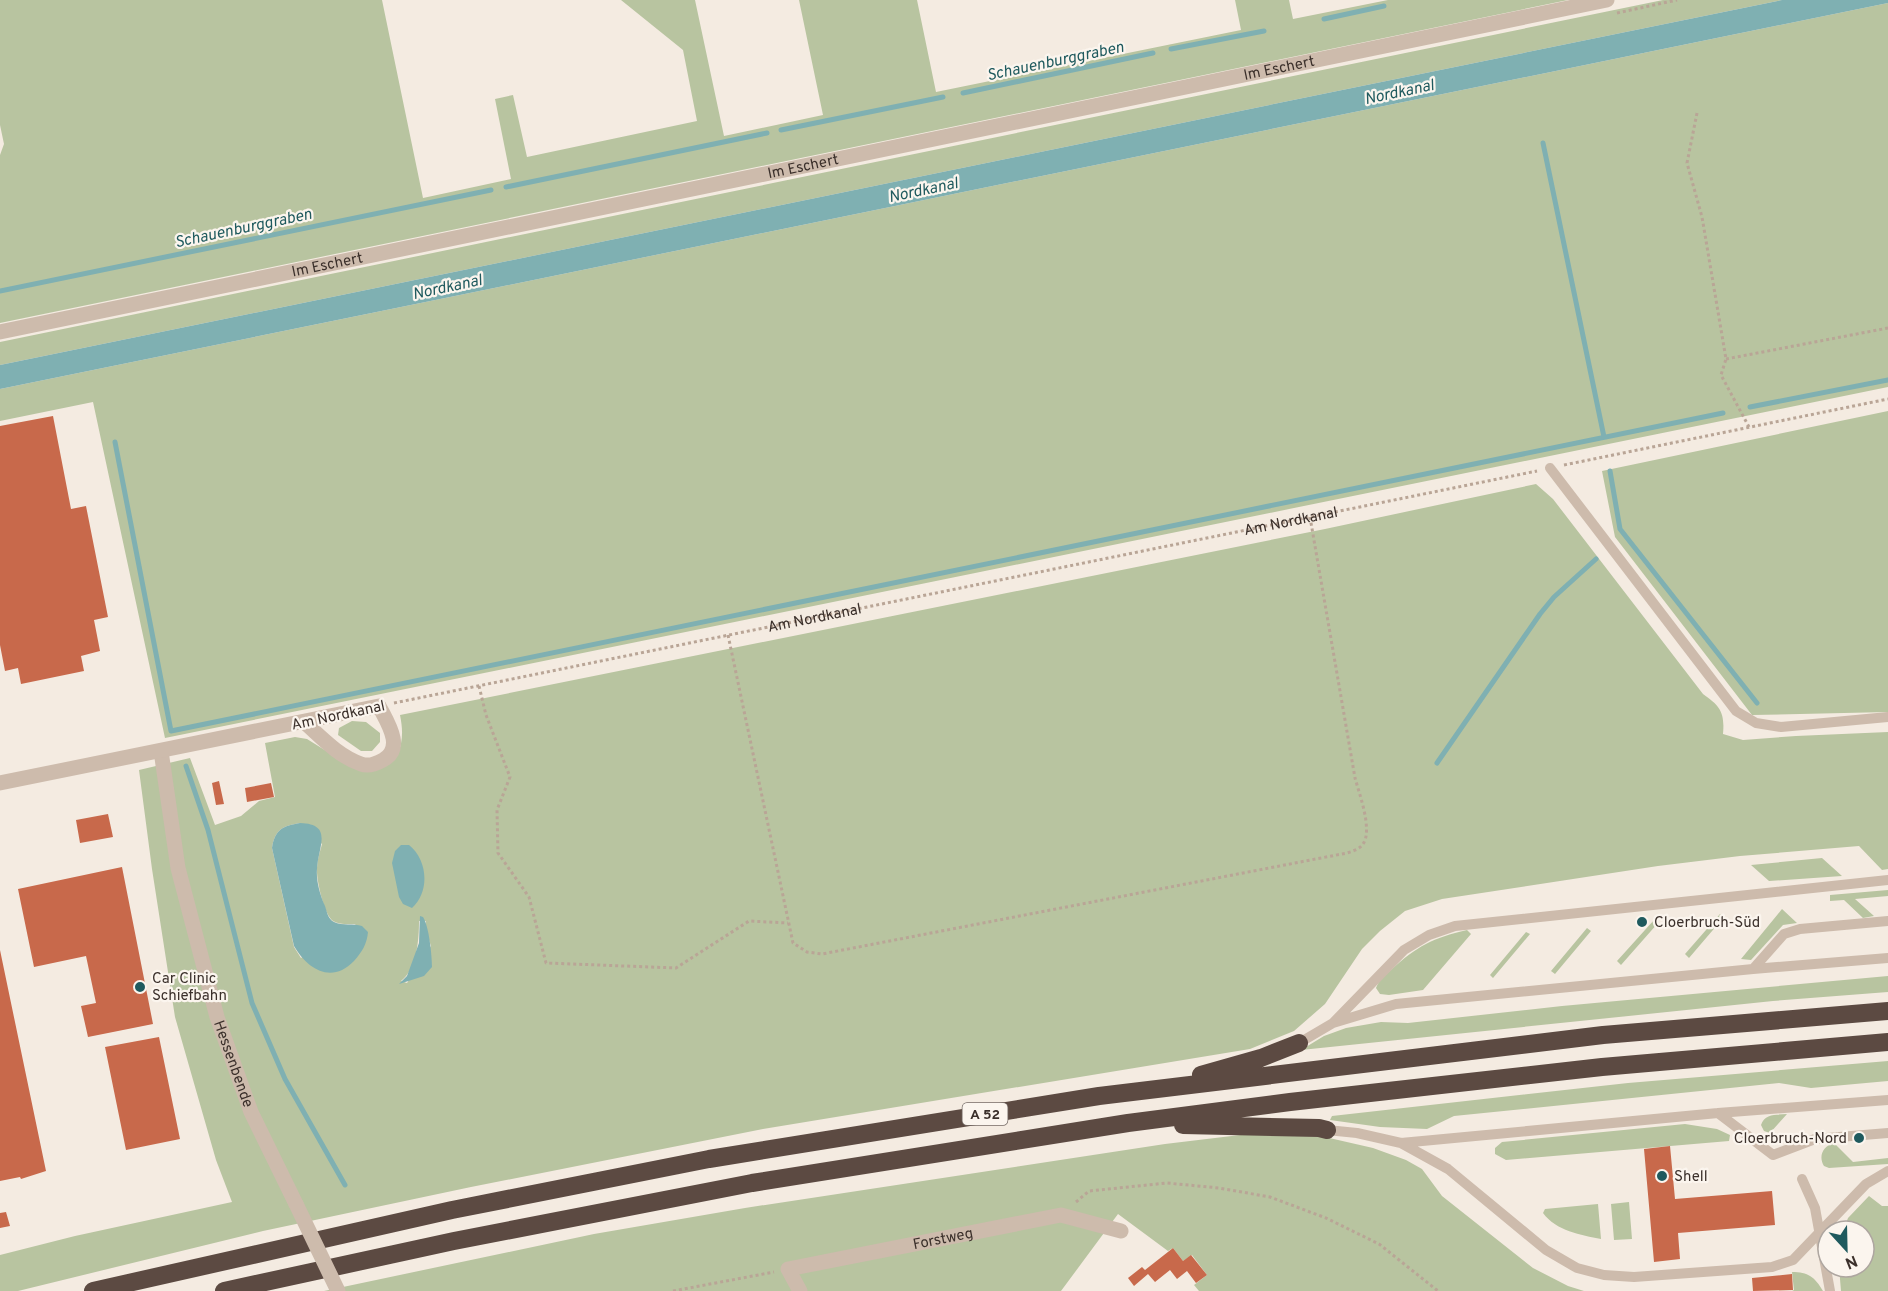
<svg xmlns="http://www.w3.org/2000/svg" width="1888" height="1291" font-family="Overpass,sans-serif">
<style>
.green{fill:#b8c4a0;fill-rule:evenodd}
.water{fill:#7fb0b2}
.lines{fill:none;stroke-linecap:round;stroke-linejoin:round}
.stream{stroke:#7fb0b2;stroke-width:5}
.building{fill:#c8694b}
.path{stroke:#b9a596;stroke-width:3;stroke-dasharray:3 3;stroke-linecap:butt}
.lane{stroke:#cdbbac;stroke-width:10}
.street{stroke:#cdbbac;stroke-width:15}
.highway{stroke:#5c4a42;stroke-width:18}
.street-bridge{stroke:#cdbbac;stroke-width:15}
.poi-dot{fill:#1f5a5e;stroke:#fbf5ee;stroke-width:2}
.labels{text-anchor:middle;stroke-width:4.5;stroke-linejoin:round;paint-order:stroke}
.shield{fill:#fbf5ee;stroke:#756b66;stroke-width:1.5}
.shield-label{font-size:14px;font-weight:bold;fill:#3b302b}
.street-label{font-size:15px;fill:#3b302b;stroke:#fbf5ee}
.poi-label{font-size:15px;fill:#3b302b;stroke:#fbf5ee;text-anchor:start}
.water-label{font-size:16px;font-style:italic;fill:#1f5a5e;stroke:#fbf5ee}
</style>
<rect width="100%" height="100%" fill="#f4ebe1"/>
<path class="green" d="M 0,0 L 382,0 L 423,198 L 511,179 L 495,99 L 513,95 L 527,157 L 697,121 L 683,50 L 621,0 L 695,0 L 724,136 L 823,115 L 799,0 L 917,0 L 936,92 L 1241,30 L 1235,0 L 1289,0 L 1293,19 L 1388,0 L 1568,0 L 0,323 L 0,155 L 4,144 L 0,125 Z
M 1663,0 L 1782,0 L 0,365 L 0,342 Z
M 1888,3 L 1888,387 L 165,738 L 93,402 L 0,421 L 0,389 Z
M 1888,411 L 1888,712 L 1752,715 L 1615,537 L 1602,471 Z
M 1536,484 L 1553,499 L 1703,694 C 1720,706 1725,712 1723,734 L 1743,740 L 1796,736 L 1888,732 L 1888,869 L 1882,870 L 1859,846 L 1740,856 L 1658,866 L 1442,899 L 1405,911 L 1380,931 L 1362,949 L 1325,1004 L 1294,1031 L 1250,1049 L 763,1129 L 471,1187 L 263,1231 L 18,1291 L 0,1291 L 0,1255 L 75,1236 L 232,1202 L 216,1160 L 175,1017 L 152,869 L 139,770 L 190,758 L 215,825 L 241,816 L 259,801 L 275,797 L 265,743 L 295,737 L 307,739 L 352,767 L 398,754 C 403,740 403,730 400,715 L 1325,529 ZM 300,823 L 322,844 C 320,852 317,860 317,868 C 316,879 324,915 333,921 C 339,925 349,924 356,924 L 301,958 L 294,947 L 272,848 C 275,829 283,826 300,823 ZM 419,921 L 426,921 L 425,928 L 431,946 L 407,983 L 401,981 C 417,969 419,939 419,921 Z
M 352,721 L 366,722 L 380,733 L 380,742 L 372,751 L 361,751 L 338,735 L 339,728 Z
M 1822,858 L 1842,876 L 1769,881 L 1751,865 Z
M 1888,890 L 1888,896 L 1855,899 L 1874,916 L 1863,918 L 1844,900 L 1830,901 L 1830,895 Z
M 1782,909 L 1797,923 L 1783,925 L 1751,960 L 1741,959 Z
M 1720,914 L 1724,917 L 1689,958 L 1685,954 Z
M 1654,920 L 1658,923 L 1621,965 L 1617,961 Z
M 1587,928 L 1591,931 L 1555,974 L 1551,971 Z
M 1467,930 L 1471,934 L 1423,990 L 1389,995 L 1380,994 L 1376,988 C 1379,980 1385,975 1391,970 C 1417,946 1433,938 1467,930 Z
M 1526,932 L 1530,934 L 1493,978 L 1490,975 Z
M 1888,976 L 1888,992 L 1773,1001 L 1301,1050 L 1324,1036 L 1346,1028 L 1381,1022 L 1408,1023 L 1562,1006 Z
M 1888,1061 L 1888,1081 L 1811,1088 L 1779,1083 L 1454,1116 L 1427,1129 L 1380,1127 L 1330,1120 L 1332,1116 L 1628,1083 Z
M 1787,1114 L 1770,1133 L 1764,1131 L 1761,1125 C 1765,1113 1776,1115 1787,1114 Z
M 1685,1124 L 1717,1129 L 1730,1135 L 1729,1141 L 1506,1160 L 1495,1154 L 1495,1148 L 1502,1142 Z
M 1276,1134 L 1325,1137 L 1373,1148 L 1406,1160 L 1422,1169 L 1442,1196 L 1533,1268 L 1568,1286 L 1584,1291 L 1199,1291 L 1194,1285 L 1207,1275 L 1192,1255 L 1183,1261 L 1173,1248 L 1168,1251 L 1118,1214 L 1061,1291 L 324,1291 L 594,1234 L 745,1208 L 1165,1144 L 1240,1135 Z
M 1834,1143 L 1853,1162 L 1888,1158 L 1888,1164 L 1829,1168 L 1824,1166 C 1818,1156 1823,1146 1834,1143 Z
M 1869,1196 L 1882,1206 L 1888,1206 L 1888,1291 L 1841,1291 L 1839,1267 L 1864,1267 L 1864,1231 L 1843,1231 L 1848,1218 Z
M 1629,1202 L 1632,1239 L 1614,1240 L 1611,1204 Z
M 1598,1204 L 1601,1239 C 1581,1235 1556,1231 1543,1213 L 1545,1209 Z
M 1792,1272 C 1808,1272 1815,1277 1823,1291 L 1792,1291 L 1794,1290 Z"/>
<path class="water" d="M 1782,0 L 1888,0 L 1888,3 L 0,389 L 0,365 Z
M 300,823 C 334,824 318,847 317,869 C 316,881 320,895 325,906 C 327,912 328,919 334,922 C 342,926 354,923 362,926 L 368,932 C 367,944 362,952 354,961 C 332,984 308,970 294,946 L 272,848 C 275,829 283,826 300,823 Z
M 401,845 L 409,845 C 428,860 430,892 412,908 L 403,904 L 399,897 L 392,863 L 395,851 Z
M 420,916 L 423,917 C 429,926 432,955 432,967 L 424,976 L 399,984 L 407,976 L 419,943 Z"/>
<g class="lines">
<path class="stream" d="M 1324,19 L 1384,6
M 1171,49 L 1264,31
M 963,93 L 1153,53
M 781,130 L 943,97
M 1543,143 L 1604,437
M 506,187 L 767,133
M 0,291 L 491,190
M 1750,407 L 1888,380
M 115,442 L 171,731 L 1723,413
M 1610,471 L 1620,529 L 1757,703
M 1437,763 L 1540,614 L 1554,597 L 1596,559
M 186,766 L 208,830 L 252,1003 L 285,1079 L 345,1185"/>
</g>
<path class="building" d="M 53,416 L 71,509 L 86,506 L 108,617 L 94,620 L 100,651 L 81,656 L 84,671 L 21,684 L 18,668 L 5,671 L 0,645 L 0,426 Z
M 219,781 L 224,804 L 216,805 L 212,783 Z
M 271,783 L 274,797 L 247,802 L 245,788 Z
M 108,814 L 113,837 L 80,843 L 76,820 Z
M 122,867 L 153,1024 L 88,1037 L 81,1006 L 96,1003 L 86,956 L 34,967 L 18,889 Z
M 0,950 L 46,1171 L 21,1179 L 20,1177 L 0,1181 Z
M 159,1037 L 180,1139 L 126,1150 L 105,1047 Z
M 1670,1146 L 1675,1199 L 1772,1191 L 1775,1225 L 1678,1233 L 1680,1259 L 1654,1262 L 1644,1149 Z
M 6,1212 L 10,1226 L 0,1228 L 0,1213 Z
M 1173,1248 L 1183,1261 L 1191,1255 L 1207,1275 L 1196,1283 L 1187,1271 L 1177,1279 L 1170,1270 L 1155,1282 L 1148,1274 L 1134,1286 L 1128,1278 L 1142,1267 L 1145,1270 Z
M 1792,1274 L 1793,1290 L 1753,1291 L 1752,1278 Z"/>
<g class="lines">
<g class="path">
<path d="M 1617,13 L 1677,0"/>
<path d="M 1697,113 L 1687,163 L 1702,217 L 1726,359 L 1721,375 L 1749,427"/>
<path d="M 1726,359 L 1888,328"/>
<path d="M 1564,465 L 1888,399"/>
<path d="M 728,635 L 793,943 L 807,952 L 822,954 L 1347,853 C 1353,851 1360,849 1363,844 C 1373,830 1359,793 1355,778 L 1310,517"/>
<path d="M 479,686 L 486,715 L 510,777 L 497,810 L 498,853 L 529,897 L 546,963 L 676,968 L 749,921 L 788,923"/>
<path id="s1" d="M 394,703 L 1537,471"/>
<path d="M 1076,1202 L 1089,1191 L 1167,1183 L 1219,1188 L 1270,1197 L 1326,1218 L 1379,1244 L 1438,1291"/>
<path d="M 673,1291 L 774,1272"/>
</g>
<path class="lane" d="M 1550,468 L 1736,711 L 1756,723 L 1781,727 L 1888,717
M 1753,969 L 1784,934 L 1800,929 L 1888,921
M 1333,1023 L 1404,950 L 1429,935 L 1455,926 L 1888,880
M 1299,1043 L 1333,1023 L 1396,1004 L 1753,969 L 1888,958
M 1718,1113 L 1773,1155 L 1815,1139 L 1888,1133
M 1327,1130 L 1357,1133 L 1401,1143 L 1448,1169 L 1546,1250 L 1577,1268 L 1604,1275 L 1634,1277 L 1772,1267 L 1793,1260 L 1866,1184 L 1888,1171
M 1401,1143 L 1718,1113 L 1888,1100
M 1802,1179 L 1815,1208 L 1830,1291"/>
<g class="street">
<path id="s2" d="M 0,332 L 1607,0"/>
<path id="s3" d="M 161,751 L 178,868 L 217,1017 L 251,1112 L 296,1204"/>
<path d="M 0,783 L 379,706 C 387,722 405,748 383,760 C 376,764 369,767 361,764 C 338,756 321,737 304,722"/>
<path id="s4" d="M 800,1291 L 788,1269 L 1061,1215 L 1121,1231"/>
</g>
<path class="highway" d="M 1201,1075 L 1261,1058 L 1299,1043
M 1183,1125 L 1319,1128 L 1327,1130
M 93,1291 L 452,1210 L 709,1159 L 1099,1096 L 1603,1035 L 1888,1011
M 224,1291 L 454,1241 L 752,1183 L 1128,1123 L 1290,1102 L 1602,1067 L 1888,1042"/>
<path class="street-bridge" d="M 296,1204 L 338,1291"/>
</g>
<g class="poi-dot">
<circle cx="1642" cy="922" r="6"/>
<circle cx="140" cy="987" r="6"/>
<circle cx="1859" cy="1138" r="6"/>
<circle cx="1662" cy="1176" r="6"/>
</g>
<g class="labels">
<rect class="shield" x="962.5" y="1103" width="45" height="22" rx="4.5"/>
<g class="shield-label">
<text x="985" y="1119">A 52</text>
</g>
<g class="street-label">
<text dy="5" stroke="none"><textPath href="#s2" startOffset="1306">Im Eschert</textPath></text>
<text dy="5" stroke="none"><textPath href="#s2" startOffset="820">Im Eschert</textPath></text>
<text dy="5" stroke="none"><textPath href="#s2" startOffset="334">Im Eschert</textPath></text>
<text dy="5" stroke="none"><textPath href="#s1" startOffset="915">Am Nordkanal</textPath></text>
<text dy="5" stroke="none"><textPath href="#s1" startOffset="429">Am Nordkanal</textPath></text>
<text transform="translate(338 715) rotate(-12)" y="5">Am Nordkanal</text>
<text dy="5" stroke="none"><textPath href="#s3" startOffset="322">Hessenbende</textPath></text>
<text dy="5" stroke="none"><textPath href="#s4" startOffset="183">Forstweg</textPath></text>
</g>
<g class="poi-label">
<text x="1654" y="927">Cloerbruch-Süd</text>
<text x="152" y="983">Car Clinic<tspan x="152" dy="17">Schiefbahn</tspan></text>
<text x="1847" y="1143" text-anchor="end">Cloerbruch-Nord</text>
<text x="1674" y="1181">Shell</text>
</g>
<g class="water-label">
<text transform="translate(1055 60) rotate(-12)" y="6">Schauenburggraben</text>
<text transform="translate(1399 91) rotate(-12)" y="6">Nordkanal</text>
<text transform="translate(923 189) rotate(-12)" y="6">Nordkanal</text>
<text transform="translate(243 227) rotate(-12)" y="6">Schauenburggraben</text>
<text transform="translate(447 286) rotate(-12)" y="6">Nordkanal</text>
</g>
</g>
<g transform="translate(1846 1249) rotate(158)"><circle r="28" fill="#fbf5ee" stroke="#aea6a0" stroke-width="1.5"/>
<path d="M0-4.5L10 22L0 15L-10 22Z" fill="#1f5a5e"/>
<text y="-9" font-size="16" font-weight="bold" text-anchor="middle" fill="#3b302b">N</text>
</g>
</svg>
